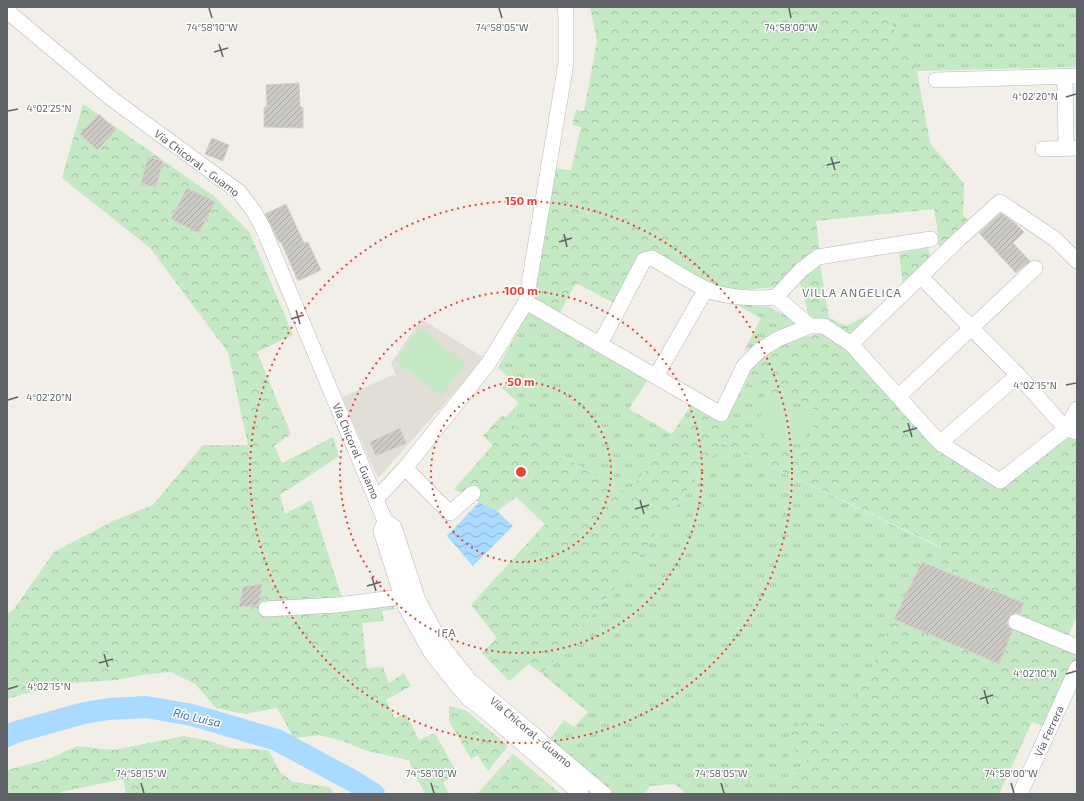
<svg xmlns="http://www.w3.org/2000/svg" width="1084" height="801" font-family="'Exo 2',sans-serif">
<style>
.education{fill:#e1ded6}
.grass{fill:url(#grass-tufts)}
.forest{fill:url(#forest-crowns)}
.pitch{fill:#c5e8c5}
.water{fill:url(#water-waves)}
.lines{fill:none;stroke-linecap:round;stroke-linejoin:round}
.river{stroke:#aadaff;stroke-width:22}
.building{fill:url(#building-hatch);stroke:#d6d1c6}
.minor-casing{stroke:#b5b8bc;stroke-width:16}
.minor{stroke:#fff;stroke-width:15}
.ticks{fill:none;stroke:#5f6368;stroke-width:1.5}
.ring{fill:none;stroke:#ea4335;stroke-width:2;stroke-dasharray:2 4}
.labels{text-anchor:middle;stroke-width:3;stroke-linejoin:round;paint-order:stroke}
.street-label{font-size:11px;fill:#5f6368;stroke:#fff}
.neighbourhood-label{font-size:12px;letter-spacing:1px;fill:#70757a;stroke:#fff}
.water-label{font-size:12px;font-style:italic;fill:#4174aa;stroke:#fff}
.ticks-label{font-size:10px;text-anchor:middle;fill:#5f6368;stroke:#fff;stroke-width:3;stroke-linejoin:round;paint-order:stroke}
.centre{fill:#ea4335;stroke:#fff;stroke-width:2}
.ring-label{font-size:12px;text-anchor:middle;font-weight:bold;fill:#ea4335;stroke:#fff;stroke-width:3;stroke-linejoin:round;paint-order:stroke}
</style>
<defs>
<pattern id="grass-tufts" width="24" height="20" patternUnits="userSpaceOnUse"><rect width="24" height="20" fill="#c5e8c5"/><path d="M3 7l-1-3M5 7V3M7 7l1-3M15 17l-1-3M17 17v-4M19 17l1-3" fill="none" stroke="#a3c0a4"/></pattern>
<pattern id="forest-crowns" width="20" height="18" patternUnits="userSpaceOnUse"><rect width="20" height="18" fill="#c5e8c5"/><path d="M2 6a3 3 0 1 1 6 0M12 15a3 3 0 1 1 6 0" fill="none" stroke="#a3c0a4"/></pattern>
<pattern id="water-waves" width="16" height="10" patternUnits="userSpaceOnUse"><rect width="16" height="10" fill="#aadaff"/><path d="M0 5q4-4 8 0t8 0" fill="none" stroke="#8eb4d2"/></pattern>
<pattern id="building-hatch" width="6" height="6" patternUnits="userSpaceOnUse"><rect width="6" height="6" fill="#cccac5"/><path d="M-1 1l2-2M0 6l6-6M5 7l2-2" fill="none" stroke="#a9a8a4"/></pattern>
</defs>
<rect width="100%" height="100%" fill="#f1efe8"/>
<path class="education" d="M 421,319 L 483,357 L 460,386 L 378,478 L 342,397 L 393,375 L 396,376 L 391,363 Z"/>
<path class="grass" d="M 882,7 L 1077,7 L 1077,67 L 917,71 Z
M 733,303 L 769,307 L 802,324 L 744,351 L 761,318 Z
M 528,312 L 648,379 L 629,409 L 672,434 L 691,405 L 697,409 L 627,493 L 529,437 L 505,418 L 519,403 L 502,388 L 510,379 L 498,368 Z
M 746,383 L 819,411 L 804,452 L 724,421 Z
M 722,443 L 941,548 L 936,568 L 922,562 L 842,730 L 824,729 L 808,720 L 807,759 L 776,794 L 687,794 L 675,784 L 650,786 L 644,794 L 608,794 L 547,743 L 564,720 L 574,727 L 588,712 L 542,674 L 622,580 Z"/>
<path class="forest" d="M 590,7 L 882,7 L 917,71 L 930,143 L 964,184 L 963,215 L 972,225 L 944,251 L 934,240 L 939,239 L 934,209 L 816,221 L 820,255 L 776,287 L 722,292 L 653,254 L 614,303 L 576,283 L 558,316 L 530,301 L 554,168 L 571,170 L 581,127 L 572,125 L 576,110 L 584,111 L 597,41 Z
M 83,104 L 215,197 L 250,233 L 293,335 L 257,352 L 291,434 L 274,446 L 282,463 L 333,437 L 339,456 L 280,495 L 285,514 L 311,500 L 344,604 L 390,595 L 395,609 L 382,611 L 384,621 L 362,623 L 367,668 L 383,667 L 389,683 L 404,673 L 411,686 L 386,700 L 395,718 L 406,714 L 419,740 L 435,733 L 457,773 L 443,782 L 449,794 L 426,794 L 414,775 L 409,760 L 367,751 L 343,741 L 319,735 L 294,738 L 277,708 L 245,714 L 216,708 L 195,684 L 171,672 L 142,675 L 117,680 L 73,683 L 23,694 L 7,699 L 7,614 L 14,609 L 54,552 L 113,521 L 153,505 L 203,445 L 248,445 L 228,352 L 150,248 L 62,178 Z
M 928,248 L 932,260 L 903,286 L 899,253 Z
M 820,264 L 829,318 L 847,326 L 873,312 L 849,338 L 810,320 L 799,280 Z
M 825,332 L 851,348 L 938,447 L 999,485 L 1066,433 L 1077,435 L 1077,614 L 1067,639 L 1018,619 L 1024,603 L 934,566 L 941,547 L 722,443 L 622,580 L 542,674 L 529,664 L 509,681 L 482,653 L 497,638 L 471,605 L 545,524 L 516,497 L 497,511 L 454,489 L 493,445 L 483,436 L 502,415 L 529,437 L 627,493 L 697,409 L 804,452 L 819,411 L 746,383 C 748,377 750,370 753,366 C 771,343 799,339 825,332 Z
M 894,619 L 999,664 L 1015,626 L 1077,651 L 1077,660 L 1049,728 L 1032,722 L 999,794 L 776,794 L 807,759 L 789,746 L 792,728 L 808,720 L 824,729 L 842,730 Z
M 449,706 L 465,710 L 508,746 L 488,771 L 478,755 L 471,759 L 449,721 Z
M 184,736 L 210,741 L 230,748 L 268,750 L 280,772 L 293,782 L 329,787 L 335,794 L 126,794 L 123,779 L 61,792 L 61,794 L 7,794 L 7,770 L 49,759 L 77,746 L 114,750 Z
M 513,754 L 561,794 L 477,794 Z"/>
<path class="pitch" d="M 420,328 L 466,363 L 442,396 L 395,361 Z
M 768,398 L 813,415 L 801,445 L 756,428 Z"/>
<path class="water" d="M 479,502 L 497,511 L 513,526 L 473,566 L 447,536 Z"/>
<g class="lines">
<path class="river" d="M 7,736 L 16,732 L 84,713 L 109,709 L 146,707 L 192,715 L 277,740 L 353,781 L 374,794"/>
</g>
<path class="building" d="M 299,83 L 300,107 L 303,107 L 303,128 L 264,127 L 264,107 L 267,107 L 266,85 Z
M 99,114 L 116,130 L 97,150 L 80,134 Z
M 212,138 L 229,145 L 223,161 L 205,154 Z
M 148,157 L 163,161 L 156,187 L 141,183 Z
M 187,188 L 215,202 L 199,233 L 171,219 Z
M 286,204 L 304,243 L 308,242 L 321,270 L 298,281 L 281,242 L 279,242 L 265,214 Z
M 1001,213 L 1016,224 L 1024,232 L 1013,243 L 1030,261 L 1016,273 L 979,233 Z
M 400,428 L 406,443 L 376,456 L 370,442 Z
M 922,562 L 1024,603 L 1020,614 L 1015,613 L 1011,615 L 1008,619 L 1007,624 L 1009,627 L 1013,630 L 999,664 L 894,619 Z
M 262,584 L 260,602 L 258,605 L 239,607 L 243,587 Z"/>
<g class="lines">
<g class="minor-casing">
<path id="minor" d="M 7,11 L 112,99 L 239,192 L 253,210 L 263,228 L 385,521 L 394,527 L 418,600 L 443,647 L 469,680 L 604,794
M 1065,77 L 1066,148
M 936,80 L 1077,76
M 1043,149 L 1077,148
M 921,277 L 1018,375 L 1066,429 L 1077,432
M 776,297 L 801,270 L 818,257 L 931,239
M 526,302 L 721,414 L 744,366 L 760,350 L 778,339 L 810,326 L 824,326 L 851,344 L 940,443 L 1000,481 L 1066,429 L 1077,409
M 600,344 L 644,260 L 652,258 C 670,268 687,280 706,289 C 725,298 755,299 776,297 L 810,326
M 851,344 L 960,238 L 1000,202 L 1055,239 L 1077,261
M 656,376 L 706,289
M 899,396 L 1035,268
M 940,443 L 1018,375
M 405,468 L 450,513 L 473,493
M 377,498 L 405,468 L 488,364 L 526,302 L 566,63 L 566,16 L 565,7
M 385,521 L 381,531 L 405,606 L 432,654 L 460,689 L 469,699 L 486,712 L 581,794
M 266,609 L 337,605 L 402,597
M 1016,622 L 1077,647
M 1020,794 L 1077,668"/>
</g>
<use href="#minor" class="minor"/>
</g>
<path class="ticks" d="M 209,8 L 212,18M 499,8 L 502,18M 789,8 L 791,18M 219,44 L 223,57M 214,52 L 228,48M 1066,97 L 1076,94M 8,111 L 18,109M 831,157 L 835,170M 827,165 L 840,162M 564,234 L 567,247M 559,242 L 572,238M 296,310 L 300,324M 291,319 L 304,315M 1066,385 L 1076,383M 8,400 L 18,397M 908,423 L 912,437M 903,432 L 917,428M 640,500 L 644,514M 635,509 L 649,505M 372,577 L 376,591M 367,586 L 381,582M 104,654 L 108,667M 99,663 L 113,659M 1066,674 L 1076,671M 8,689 L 18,686M 984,690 L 988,704M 980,699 L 993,695M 141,783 L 144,793M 431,783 L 434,793M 721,783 L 724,793M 1011,783 L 1014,793"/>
<g class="ring">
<circle cx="521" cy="472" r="90"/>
<circle cx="521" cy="472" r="181"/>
<circle cx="521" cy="472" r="271"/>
</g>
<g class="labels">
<g class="street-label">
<text transform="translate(197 163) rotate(37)" y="4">Vía Chicoral - Guamo</text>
<text transform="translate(356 451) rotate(67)" y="4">Vía Chicoral - Guamo</text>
<text transform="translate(1049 731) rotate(-65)" y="4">Vía Ferrera</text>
<text transform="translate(531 732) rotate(40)" y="4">Vía Chicoral - Guamo</text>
</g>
<g class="neighbourhood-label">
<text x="852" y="297">VILLA ANGELICA</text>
<text x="447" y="637">IFA</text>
</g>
<g class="water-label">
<text transform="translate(197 718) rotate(13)" y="4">Río Luisa</text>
</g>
</g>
<g class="ticks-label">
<text x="212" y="31">74°58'10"W</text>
<text x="502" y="31">74°58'05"W</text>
<text x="791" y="31">74°58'00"W</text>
<text x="1035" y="100">4°02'20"N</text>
<text x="49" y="112">4°02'25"N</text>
<text x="1035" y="389">4°02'15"N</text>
<text x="49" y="401">4°02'20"N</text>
<text x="1035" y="677">4°02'10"N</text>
<text x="49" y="690">4°02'15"N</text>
<text x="141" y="777">74°58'15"W</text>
<text x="431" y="777">74°58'10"W</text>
<text x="721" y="777">74°58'05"W</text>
<text x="1011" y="777">74°58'00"W</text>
</g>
<circle cx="521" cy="472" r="6" class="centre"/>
<g class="ring-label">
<text x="521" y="205">150 m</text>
<text x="521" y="295">100 m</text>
<text x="521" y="386">50 m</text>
</g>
<rect width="1084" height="801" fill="none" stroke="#5f6368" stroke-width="16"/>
</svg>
